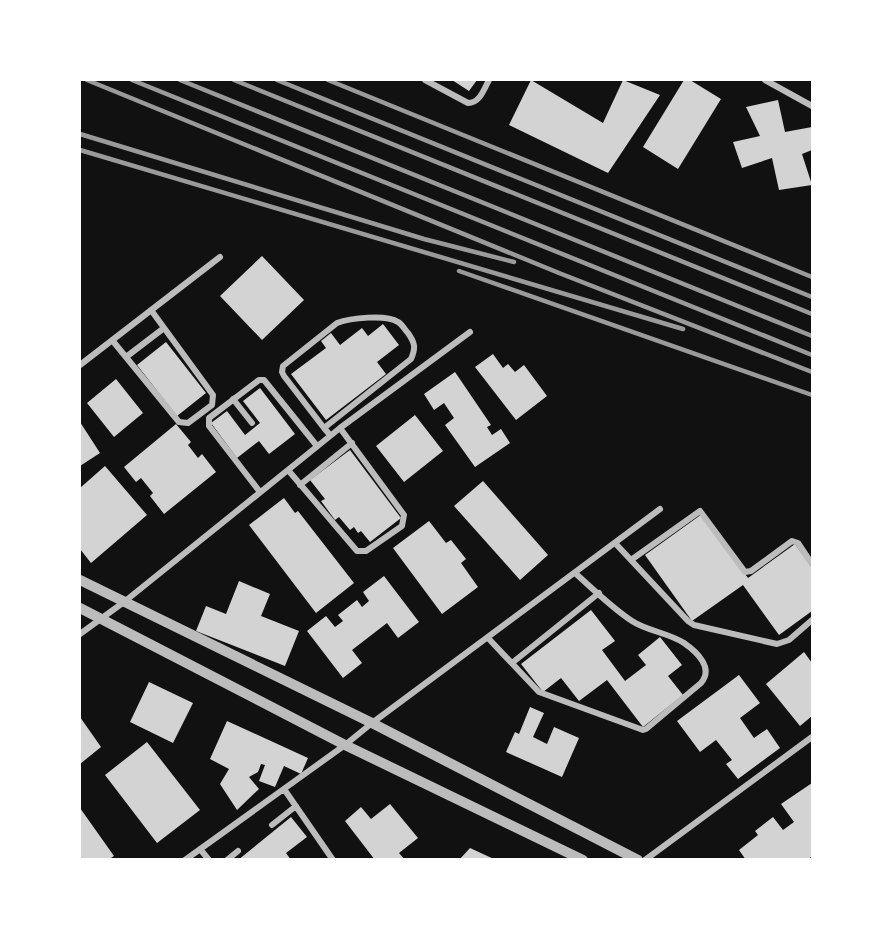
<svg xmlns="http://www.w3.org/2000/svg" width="892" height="939" font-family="'Fira Sans',sans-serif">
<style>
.building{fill:#d3d3d3}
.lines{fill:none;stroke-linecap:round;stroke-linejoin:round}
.minor{stroke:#bcbcbc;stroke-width:6}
.tertiary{stroke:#bcbcbc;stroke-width:10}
.rail{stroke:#9a9a9a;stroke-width:4.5}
</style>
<rect width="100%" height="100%" fill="#111"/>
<path class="building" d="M 452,80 L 477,80 L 469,91 Z
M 531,80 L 603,123 L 623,80 L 660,95 L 608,173 L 509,125 Z
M 684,80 L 690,80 L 721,99 L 678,169 L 643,147 Z
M 778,100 L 785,132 L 812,127 L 812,150 L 802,154 L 812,185 L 779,190 L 772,158 L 742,168 L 733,142 L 760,136 L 746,107 Z
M 262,256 L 304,300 L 262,340 L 220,296 Z
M 383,324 L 399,345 L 377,362 L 386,374 L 326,420 L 291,374 L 326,348 L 321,341 L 331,333 L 340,345 L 362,328 L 368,336 Z
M 166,342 L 206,393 L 177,416 L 137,365 Z
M 493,354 L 503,368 L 508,364 L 515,372 L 524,365 L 547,396 L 516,420 L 475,367 Z
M 455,372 L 491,425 L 487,427 L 492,435 L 501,429 L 510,443 L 475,467 L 445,425 L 454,418 L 444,403 L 434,410 L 424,394 Z
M 116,379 L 143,413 L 114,437 L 87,403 Z
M 260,388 L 295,434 L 269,454 L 259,441 L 237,458 L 211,423 L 227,411 L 245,435 L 260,423 L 243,401 Z
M 415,415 L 443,451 L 404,482 L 376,446 Z
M 80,422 L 100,453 L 80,466 Z
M 176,424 L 191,442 L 188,445 L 198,458 L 202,454 L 216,472 L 164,514 L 150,496 L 153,493 L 141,478 L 136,482 L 124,467 Z
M 350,450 L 401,518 L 370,542 L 361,531 L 358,533 L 354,527 L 350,530 L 339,517 L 335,520 L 321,501 L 325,499 L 310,480 Z
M 105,466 L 147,515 L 91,563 L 80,549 L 80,488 Z
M 483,481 L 548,555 L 520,580 L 454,506 Z
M 284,498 L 295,513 L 298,511 L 354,583 L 316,613 L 249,525 Z
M 702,514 L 748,578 L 795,544 L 812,568 L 812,611 L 779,635 L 743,585 L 692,621 L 645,555 Z
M 429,521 L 446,543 L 451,540 L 466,559 L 461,563 L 478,587 L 442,614 L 393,548 Z
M 384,576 L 419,622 L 398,638 L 387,623 L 352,650 L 362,663 L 343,678 L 307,631 L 326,616 L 335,627 L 343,621 L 338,615 L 357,600 L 362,607 L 369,601 L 363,592 Z
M 239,581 L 270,594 L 261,616 L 299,631 L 285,666 L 196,631 L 206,606 L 226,614 Z
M 591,610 L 615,641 L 602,650 L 625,681 L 646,665 L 638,655 L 660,637 L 682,665 L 668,676 L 683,695 L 643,727 L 607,680 L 579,701 L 561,678 L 543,692 L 521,664 Z
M 804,652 L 812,663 L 812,716 L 800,726 L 766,684 Z
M 739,675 L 760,703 L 740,718 L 754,738 L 767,729 L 780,748 L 738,779 L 726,764 L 732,760 L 716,740 L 700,752 L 677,721 Z
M 149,682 L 193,703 L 173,743 L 130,722 Z
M 530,707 L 544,713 L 533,737 L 547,744 L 554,727 L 579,738 L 562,777 L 506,752 L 515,732 L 519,734 Z
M 80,717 L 101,747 L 80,764 Z
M 227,721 L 308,758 L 301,774 L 284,766 L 275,787 L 259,781 L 265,765 L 261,764 L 258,772 L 249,777 L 259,789 L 237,810 L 220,784 L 229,769 L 210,759 Z
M 147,742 L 200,810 L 157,843 L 105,775 Z
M 812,783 L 812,856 L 808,860 L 746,860 L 739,850 L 758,835 L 755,831 L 773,817 L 783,830 L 794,822 L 781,804 Z
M 390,804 L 418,838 L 399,853 L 405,860 L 375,860 L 345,821 L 361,807 L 371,819 Z
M 80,808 L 114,856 L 108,860 L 80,860 Z
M 291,817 L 307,837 L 286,853 L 291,860 L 238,860 Z
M 470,848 L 496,860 L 459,860 Z"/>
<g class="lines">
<path class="minor" d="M 425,80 L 468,103 C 480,103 484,89 489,80
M 765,80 L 812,106
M 112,340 L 179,422 L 188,423 L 212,405 L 213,395 L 151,310
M 126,357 L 164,328
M 80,365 L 220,257
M 233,399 L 252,423
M 324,428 L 411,359 C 416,348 415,343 408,333 C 405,330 402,324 398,322 C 386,314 350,318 337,323 L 283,366 L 282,372 L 284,376 L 324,428 L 330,435
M 288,470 L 357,551 L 366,551 L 402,526 L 404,515 L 340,428
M 300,485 L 352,443
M 260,492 L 209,426 L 209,418 L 259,380 L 264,380 L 317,446
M 615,543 L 688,621 L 694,625 L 777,644 L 789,640 L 812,620
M 631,560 L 700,511 L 745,572 L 751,571 L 792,541 L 798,543 L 812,564
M 80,634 L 124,602 L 340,428 L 470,332
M 488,638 L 539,692 L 643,730 L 646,729 L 701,683 C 714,668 697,652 684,643 C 669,633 647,631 632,621 C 612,608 593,589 575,573
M 512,663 L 599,593
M 284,789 L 333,860
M 272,825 L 296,806
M 200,849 L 209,860
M 185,860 L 345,745 L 372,723 L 660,509
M 227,860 L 238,851
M 645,860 L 812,737"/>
<path class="tertiary" d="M 80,580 L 372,723 L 638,860
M 80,608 L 345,745 L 583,860"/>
<path class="rail" d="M 87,80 L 559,273 L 812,372
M 132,80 L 812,355
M 180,80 L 812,336
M 234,80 L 812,314
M 277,80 L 812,297
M 328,80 L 812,277
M 80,134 L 424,239 L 514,262
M 80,150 L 683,329
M 459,271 L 812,395"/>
</g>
<rect width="892" height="939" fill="none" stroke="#ffffff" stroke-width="162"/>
</svg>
